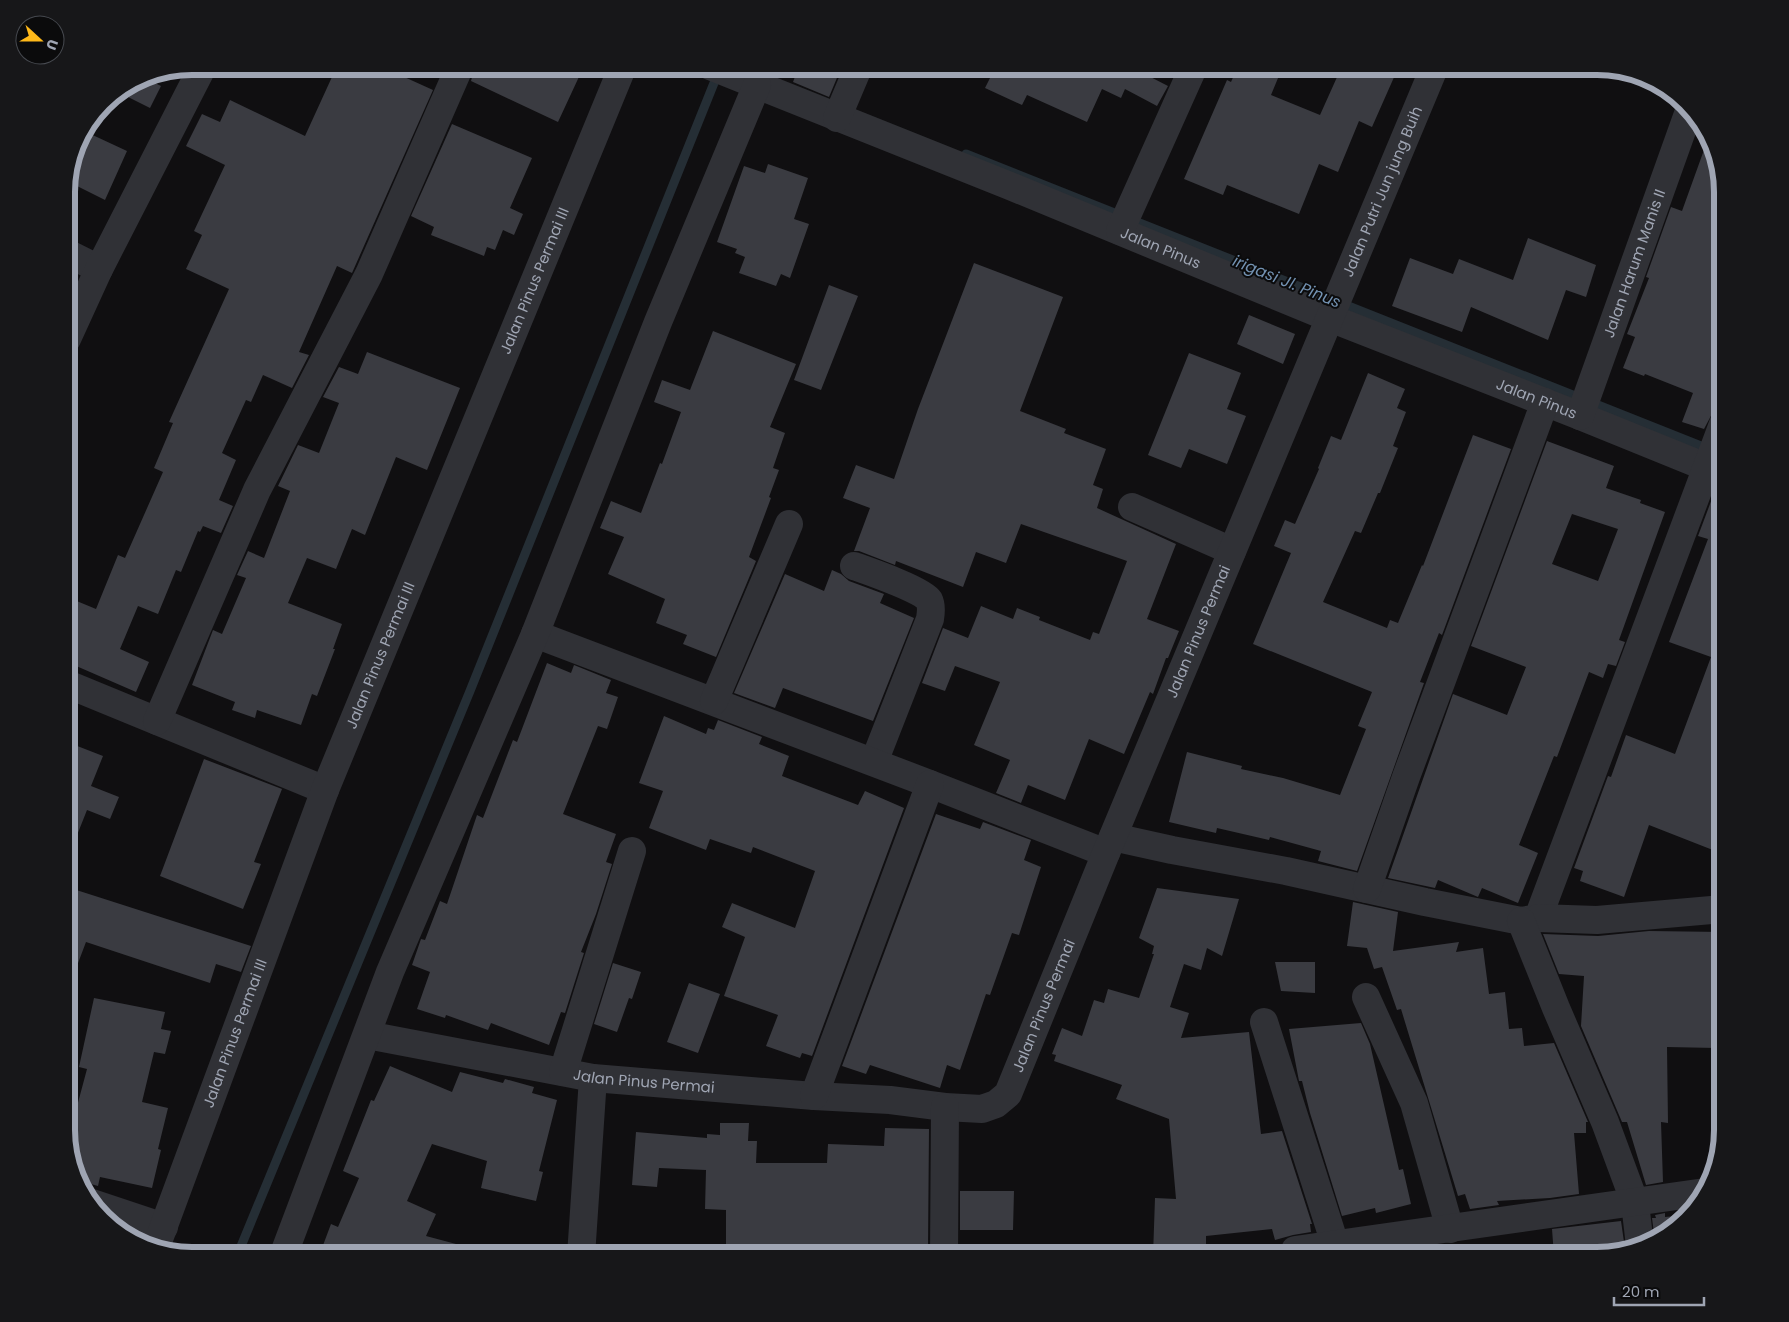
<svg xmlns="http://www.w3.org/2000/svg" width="1789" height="1322" font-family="Poppins,sans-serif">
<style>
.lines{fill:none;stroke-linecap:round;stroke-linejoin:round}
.stream{stroke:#252e35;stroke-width:9}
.building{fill:#3a3b41;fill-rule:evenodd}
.minor{stroke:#303136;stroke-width:28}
.labels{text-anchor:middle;stroke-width:4;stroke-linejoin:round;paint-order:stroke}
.street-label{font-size:15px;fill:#9fa5b3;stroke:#0b0b0c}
.water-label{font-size:16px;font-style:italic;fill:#7392b2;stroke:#0b0b0c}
.rim{fill:none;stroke:#9fa5b3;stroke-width:6}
</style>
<rect width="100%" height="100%" fill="#100f11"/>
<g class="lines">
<path class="stream" d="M 966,154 L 1711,450
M 237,1256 L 470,691 L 718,73"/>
</g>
<path class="building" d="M 337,66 L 380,66 L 433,90 L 352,273 L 337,266 L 299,352 L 309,355 L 292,388 L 263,375 L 251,402 L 246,400 L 222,453 L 236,460 L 219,500 L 233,506 L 221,533 L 203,526 L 200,532 L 198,531 L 181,572 L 176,570 L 158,614 L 138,606 L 120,649 L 149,662 L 136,692 L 67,662 L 67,597 L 96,609 L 118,555 L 125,558 L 163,472 L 154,468 L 173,423 L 169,422 L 229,289 L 186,269 L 202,235 L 194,231 L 225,165 L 186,146 L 202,114 L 220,122 L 230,100 L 305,136 Z
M 475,66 L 584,66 L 558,122 L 471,81 Z
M 799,66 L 822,66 L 839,73 L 829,97 L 793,82 Z
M 996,66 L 1136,66 L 1135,69 L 1168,86 L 1157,106 L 1125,89 L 1121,98 L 1102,89 L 1087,122 L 1027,95 L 1022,105 L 985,88 Z
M 1238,66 L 1283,66 L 1271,95 L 1320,115 L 1342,66 L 1376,66 L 1395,75 L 1372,127 L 1359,121 L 1338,172 L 1319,164 L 1299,214 L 1227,185 L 1223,195 L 1184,179 L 1227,80 L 1231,82 Z
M 143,77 L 161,86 L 150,108 L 118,92 Z
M 452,124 L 532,158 L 510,208 L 523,214 L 514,235 L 503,230 L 495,250 L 487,247 L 484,256 L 431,235 L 434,227 L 411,216 Z
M 84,131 L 127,151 L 105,200 L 67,181 L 79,137 Z
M 1709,136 L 1723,192 L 1723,385 L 1713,412 L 1704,429 L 1682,422 L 1693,393 L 1645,374 L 1644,376 L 1623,368 L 1635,337 L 1627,334 L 1649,278 L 1646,277 L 1671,207 L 1682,211 Z
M 768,164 L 808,178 L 794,219 L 809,224 L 790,278 L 781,274 L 776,286 L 739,273 L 745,257 L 735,253 L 737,249 L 717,242 L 744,166 L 765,173 Z
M 1528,238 L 1596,265 L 1586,297 L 1566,290 L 1548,340 L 1471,307 L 1462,332 L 1392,306 L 1410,258 L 1453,274 L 1459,259 L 1513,280 Z
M 974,263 L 1063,297 L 1020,411 L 1066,429 L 1064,433 L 1106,449 L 1093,485 L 1103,489 L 1097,508 L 1176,544 L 1147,619 L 1179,631 L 1168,658 L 1166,658 L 1153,694 L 1150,692 L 1124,754 L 1089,739 L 1065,800 L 1028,785 L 1021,803 L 996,793 L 1010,760 L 974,745 L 1000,682 L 955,666 L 945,691 L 922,683 L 943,628 L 968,638 L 981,606 L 1013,619 L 1017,608 L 1040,617 L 1039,620 L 1090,640 L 1093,632 L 1099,634 L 1127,561 L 1021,524 L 1006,563 L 976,552 L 963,587 L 896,561 L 895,565 L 859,551 L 854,551 L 870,508 L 843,498 L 856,465 L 894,479 L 918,409 Z
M 829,285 L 858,296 L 821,390 L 794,380 Z
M 1249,315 L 1295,334 L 1283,364 L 1237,344 Z
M 713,331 L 796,364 L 770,427 L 785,433 L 773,468 L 779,470 L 769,497 L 771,498 L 749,557 L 756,561 L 716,657 L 683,644 L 687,635 L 656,623 L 665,599 L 608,574 L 624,537 L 600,528 L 611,501 L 641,513 L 660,463 L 662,464 L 681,412 L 654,402 L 662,380 L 690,390 Z
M 367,352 L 460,388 L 427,470 L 396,457 L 365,535 L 352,529 L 336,569 L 307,558 L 288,603 L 342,624 L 333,649 L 335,649 L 317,696 L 312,694 L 301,725 L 257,710 L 255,718 L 232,710 L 235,702 L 192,685 L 213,630 L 222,634 L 246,578 L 237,575 L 248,551 L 264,558 L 290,491 L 278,486 L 298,445 L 319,453 L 339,403 L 323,397 L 339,367 L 358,374 Z
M 1189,353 L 1241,373 L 1227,409 L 1246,416 L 1227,464 L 1189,449 L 1181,468 L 1148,455 Z
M 1368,373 L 1405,389 L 1397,408 L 1406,412 L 1393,446 L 1398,448 L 1380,493 L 1378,493 L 1361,533 L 1355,531 L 1323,602 L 1387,628 L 1390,620 L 1398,623 L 1422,565 L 1423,566 L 1473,435 L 1511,449 L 1442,635 L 1439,633 L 1420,682 L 1424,683 L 1357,871 L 1318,861 L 1321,851 L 1270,837 L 1269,840 L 1217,828 L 1216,833 L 1169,822 L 1187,752 L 1242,766 L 1241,769 L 1283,778 L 1340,795 L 1366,729 L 1358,726 L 1372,692 L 1253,644 L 1291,553 L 1274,546 L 1285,520 L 1295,524 L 1319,469 L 1318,468 L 1331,436 L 1341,440 Z
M 1547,441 L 1614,466 L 1606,488 L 1641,500 L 1640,503 L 1665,512 L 1619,640 L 1625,642 L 1616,666 L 1608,664 L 1603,678 L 1589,672 L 1557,757 L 1554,756 L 1519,845 L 1538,853 L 1518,903 L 1482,888 L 1478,897 L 1438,880 L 1435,888 L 1388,878 L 1453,694 L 1507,715 L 1526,667 L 1471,646 ZM 1572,514 L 1618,529 L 1598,581 L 1552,564 Z
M 1716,488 L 1723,489 L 1723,854 L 1649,825 L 1624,897 L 1580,881 L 1583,871 L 1574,868 L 1608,776 L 1611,777 L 1626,735 L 1675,754 L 1711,657 L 1669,642 L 1708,539 L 1698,536 Z
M 832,570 L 841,574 L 849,581 L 884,594 L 880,603 L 914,618 L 873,721 L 783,688 L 775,708 L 734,693 L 785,574 L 824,591 Z
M 547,663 L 571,673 L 574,665 L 611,680 L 606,693 L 618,697 L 607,729 L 598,726 L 563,814 L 616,834 L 606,862 L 612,864 L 596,914 L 581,952 L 584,953 L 565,1013 L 561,1012 L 549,1045 L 491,1023 L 488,1030 L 446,1015 L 445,1018 L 417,1009 L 430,972 L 412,965 L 421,939 L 425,940 L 440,901 L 447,904 L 477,815 L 483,818 L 513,740 L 517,742 Z
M 664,716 L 706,734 L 708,728 L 714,730 L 718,720 L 762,737 L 759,744 L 789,756 L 782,776 L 858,805 L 865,791 L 904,808 L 812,1056 L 802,1053 L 800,1058 L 766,1046 L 778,1015 L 724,996 L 745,937 L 722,927 L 732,903 L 795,928 L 815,871 L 753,847 L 751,853 L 710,839 L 706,850 L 649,828 L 663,791 L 639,783 Z
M 67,742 L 103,756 L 91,786 L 119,797 L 110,819 L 87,810 L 68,858 Z
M 204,759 L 282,789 L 254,862 L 261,864 L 243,909 L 160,876 Z
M 936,814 L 980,829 L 983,822 L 1031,840 L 1024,860 L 1041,867 L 1019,935 L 1012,933 L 990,995 L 986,994 L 960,1070 L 947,1065 L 940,1088 L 870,1065 L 866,1074 L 842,1066 Z
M 67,887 L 251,946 L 241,972 L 216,964 L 210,983 L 86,942 L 69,987 L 67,986 Z
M 1157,888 L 1239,899 L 1222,956 L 1207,948 L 1201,970 L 1184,964 L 1170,1007 L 1189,1013 L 1181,1038 L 1249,1032 L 1261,1134 L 1282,1131 L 1312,1224 L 1310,1224 L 1311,1232 L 1293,1235 L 1275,1240 L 1272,1229 L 1206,1236 L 1206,1256 L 1153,1256 L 1155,1198 L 1176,1199 L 1169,1119 L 1116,1099 L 1122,1085 L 1054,1061 L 1056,1055 L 1052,1054 L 1062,1028 L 1082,1036 L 1094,1000 L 1104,1003 L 1108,989 L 1139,998 L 1154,954 L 1152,954 L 1154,946 L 1139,938 Z
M 1353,902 L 1398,912 L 1393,951 L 1459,942 L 1456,952 L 1483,948 L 1489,994 L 1505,992 L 1509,1029 L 1522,1028 L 1524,1046 L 1554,1043 L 1588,1122 L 1586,1122 L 1586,1133 L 1574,1133 L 1579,1194 L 1550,1198 L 1497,1201 L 1499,1205 L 1470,1209 L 1465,1194 L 1458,1196 L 1401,1009 L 1397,1010 L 1382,967 L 1374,969 L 1367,948 L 1347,946 Z
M 1649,931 L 1723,932 L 1723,1044 L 1716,1043 L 1716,1048 L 1667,1047 L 1668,1123 L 1661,1122 L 1663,1182 L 1646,1185 L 1627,1122 L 1622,1122 L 1581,1026 L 1584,976 L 1559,974 L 1543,934 L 1598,936 Z
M 1275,962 L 1315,962 L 1315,993 L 1281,991 Z
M 613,963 L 641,972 L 632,999 L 629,998 L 617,1032 L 594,1024 Z
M 689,983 L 720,994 L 698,1053 L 667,1042 Z
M 94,998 L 165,1012 L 161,1029 L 171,1031 L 165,1054 L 154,1052 L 142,1102 L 168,1108 L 158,1149 L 161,1150 L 152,1188 L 100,1177 L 98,1186 L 80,1181 L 70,1150 L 76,1126 L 72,1125 L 87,1069 L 79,1067 Z
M 1361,1023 L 1370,1044 L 1399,1170 L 1403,1169 L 1411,1204 L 1376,1213 L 1375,1208 L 1342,1216 L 1310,1113 L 1302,1081 L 1299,1081 L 1289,1029 Z
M 390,1066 L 452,1092 L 460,1072 L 503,1083 L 505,1079 L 534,1087 L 532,1093 L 557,1100 L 539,1171 L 543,1172 L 536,1201 L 481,1188 L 487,1161 L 432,1144 L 407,1201 L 436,1214 L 426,1236 L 471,1248 L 470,1256 L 319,1256 L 331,1224 L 338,1227 L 359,1178 L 343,1171 L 371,1100 L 374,1101 Z
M 720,1123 L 749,1123 L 748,1141 L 757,1141 L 756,1163 L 827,1163 L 828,1144 L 884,1146 L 885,1128 L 929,1129 L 928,1248 L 869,1247 L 869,1256 L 726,1256 L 726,1210 L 705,1209 L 706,1170 L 659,1168 L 657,1187 L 632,1185 L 636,1132 L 707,1138 L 707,1134 L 720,1135 Z
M 960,1191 L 1014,1191 L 1013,1230 L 960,1230 Z
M 1665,1213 L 1665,1217 L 1686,1215 L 1655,1241 L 1652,1218 L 1656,1218 L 1655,1215 Z
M 1621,1221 L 1625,1249 L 1554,1256 L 1552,1229 Z"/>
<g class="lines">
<g class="minor">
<path id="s1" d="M 710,66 L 1010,186 L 1330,318 L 1580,416 L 1723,474"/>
<path d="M 837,118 L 859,66"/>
<path d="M 1120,231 L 1194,66"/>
<path d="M 67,253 L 99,269"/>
<path d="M 67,339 L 99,269 L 203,66"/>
<path id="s2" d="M 1580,416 L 1689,111"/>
<path d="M 1132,507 L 1232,551"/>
<path d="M 854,566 C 868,571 923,590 929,600 C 932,606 931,613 930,619 L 874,762"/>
<path d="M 535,634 L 930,784 L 1106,853"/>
<path d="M 67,684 L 325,790"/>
<path d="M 714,701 L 789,524"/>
<path d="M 157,721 L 257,490 L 369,274 L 460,66"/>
<path d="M 1113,837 L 1172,850 L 1286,871 L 1425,902 L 1521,921 L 1538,918 L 1723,424"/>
<path d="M 1367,889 L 1406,777 L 1545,402"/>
<path d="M 1538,918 L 1597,920 L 1723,909"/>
<path d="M 1521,921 L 1556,1008 L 1605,1122 L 1635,1203 L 1640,1246"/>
<path d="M 1366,997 L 1414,1103 L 1450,1229"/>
<path d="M 1264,1022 L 1335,1244"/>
<path id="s3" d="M 367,1035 L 593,1078 L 814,1096 L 890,1100 L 945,1107 L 982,1109 L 996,1104 L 1008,1094 L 1106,853 L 1435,66"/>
<path d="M 563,1072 L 632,851"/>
<path d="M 814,1096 L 930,784"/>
<path d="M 92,1203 L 164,1227"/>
<path id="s4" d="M 155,1250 L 325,790 L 623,66"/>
<path d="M 1295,1250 L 1705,1192"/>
<path d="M 283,1256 L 390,972 L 535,634 L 658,322 L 757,85"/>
<path d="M 581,1256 L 593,1078"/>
<path d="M 944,1256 L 945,1107"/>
</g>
</g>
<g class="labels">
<g class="street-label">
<text dy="5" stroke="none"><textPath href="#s3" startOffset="1628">Jalan Putri Jun jung Buih</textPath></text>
<text dy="5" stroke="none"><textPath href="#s1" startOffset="486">Jalan Pinus</textPath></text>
<text dy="5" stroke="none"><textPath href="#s2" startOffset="162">Jalan Harum Manis II</textPath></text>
<text dy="5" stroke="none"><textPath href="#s4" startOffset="1041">Jalan Pinus Permai III</textPath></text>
<text dy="5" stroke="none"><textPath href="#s1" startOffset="891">Jalan Pinus</textPath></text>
<text dy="5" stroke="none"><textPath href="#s3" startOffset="1151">Jalan Pinus Permai</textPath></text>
<text dy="5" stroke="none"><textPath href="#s4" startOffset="636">Jalan Pinus Permai III</textPath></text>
<text dy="5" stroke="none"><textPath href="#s3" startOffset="746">Jalan Pinus Permai</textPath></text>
<text dy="5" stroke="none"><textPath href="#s4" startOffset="231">Jalan Pinus Permai III</textPath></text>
<text dy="5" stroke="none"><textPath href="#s3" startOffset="281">Jalan Pinus Permai</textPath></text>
</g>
<g class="water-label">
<text transform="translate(1287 281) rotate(22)" y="6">irigasi Jl. Pinus</text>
</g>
</g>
<path d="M0 0H1789V1322H0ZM192 75H1597A117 117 0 0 1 1714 192V1130A117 117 0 0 1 1597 1247H192A117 117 0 0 1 75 1130V192A117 117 0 0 1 192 75Z" fill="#171719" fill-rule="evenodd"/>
<path class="rim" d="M192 75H1597A117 117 0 0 1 1714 192V1130A117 117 0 0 1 1597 1247H192A117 117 0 0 1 75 1130V192A117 117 0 0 1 192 75Z"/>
<g transform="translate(40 40) rotate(111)"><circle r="24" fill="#0b0b0c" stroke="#46494f"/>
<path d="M0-4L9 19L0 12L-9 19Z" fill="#ffb91a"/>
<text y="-8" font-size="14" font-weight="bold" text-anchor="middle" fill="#9fa5b3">U</text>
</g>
<path d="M1614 1297v8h90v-8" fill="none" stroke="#9fa5b3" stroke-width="2.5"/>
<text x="1622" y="1297" font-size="15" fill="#9fa5b3" stroke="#0b0b0c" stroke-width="4" paint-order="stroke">20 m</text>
</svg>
